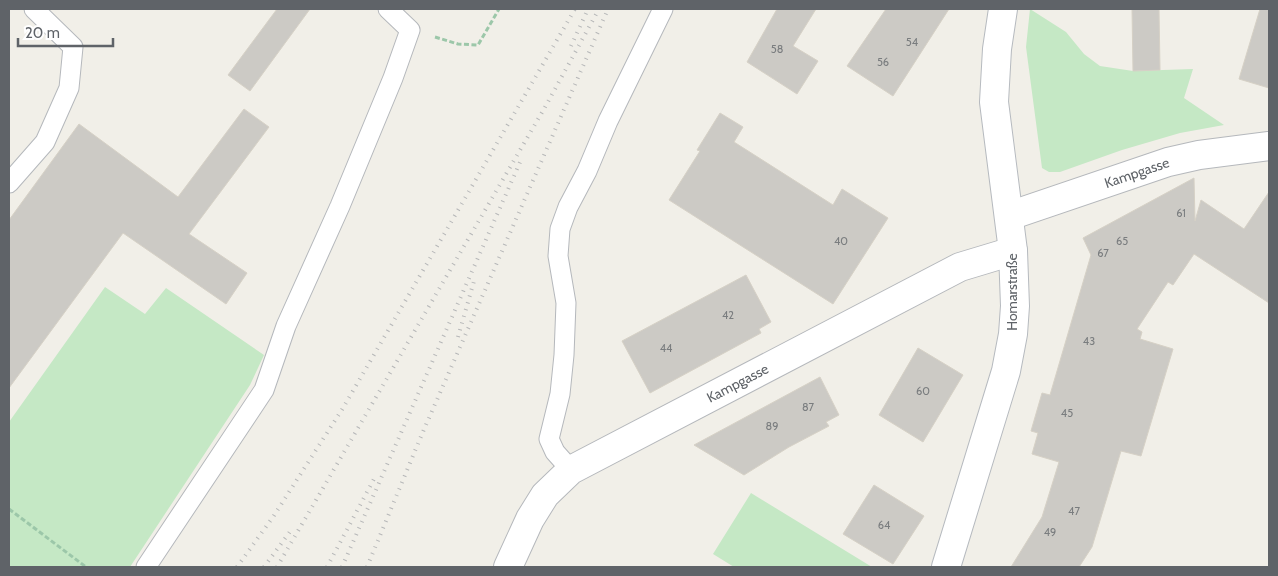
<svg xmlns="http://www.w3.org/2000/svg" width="1278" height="576" font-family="Cabin,sans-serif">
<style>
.green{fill:#c5e8c5}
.building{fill:#cccac5;stroke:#d6d1c6}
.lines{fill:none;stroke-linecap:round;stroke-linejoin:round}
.lane-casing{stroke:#b5b8bc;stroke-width:21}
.street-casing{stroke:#b5b8bc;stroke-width:30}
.secondary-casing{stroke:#b6babf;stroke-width:30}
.path{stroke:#9cc7a9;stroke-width:3;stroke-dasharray:5 2.5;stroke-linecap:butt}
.lane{stroke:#fff;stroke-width:19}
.street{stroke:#fff;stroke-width:28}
.secondary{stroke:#fff;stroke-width:28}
.rail{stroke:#b6b7b8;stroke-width:4;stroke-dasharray:1 6;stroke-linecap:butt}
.labels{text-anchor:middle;stroke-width:4;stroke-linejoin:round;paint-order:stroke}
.number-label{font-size:11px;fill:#7a7d7f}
.street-label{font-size:14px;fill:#5f6368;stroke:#fff}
</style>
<rect width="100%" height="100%" fill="#f1efe8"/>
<path class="green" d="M 1030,9 L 1066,32 L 1084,54 L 1100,66 L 1133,71 L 1193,69 L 1184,98 L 1224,125 L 1180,133 L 1122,150 L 1060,172 L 1049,172 L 1042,168 L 1026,47 Z
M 105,287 L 145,314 L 166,288 L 264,355 L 250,385 L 130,567 L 9,567 L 9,422 Z
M 751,493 L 872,567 L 734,567 L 713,554 Z"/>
<path class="building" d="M 277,9 L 310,9 L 250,91 L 228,75 Z
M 777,9 L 816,9 L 793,46 L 818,61 L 797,94 L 747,62 Z
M 886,9 L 949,9 L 893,96 L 847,66 Z
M 1132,9 L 1159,9 L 1160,70 L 1133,71 Z
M 1260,9 L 1269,9 L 1269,88 L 1239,79 Z
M 244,109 L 269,127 L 189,234 L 247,273 L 226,304 L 123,233 L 9,388 L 9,220 L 79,124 L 178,197 Z
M 720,113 L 743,127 L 734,142 L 833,205 L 842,189 L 888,218 L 833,304 L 669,200 L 700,151 L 697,150 Z
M 1194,178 L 1195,221 L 1201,200 L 1244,229 L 1269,192 L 1269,303 L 1194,254 L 1173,285 L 1168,282 L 1137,329 L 1142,332 L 1140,339 L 1173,349 L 1141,456 L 1121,451 L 1092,547 L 1079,567 L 1011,567 L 1042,517 L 1059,462 L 1032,454 L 1038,433 L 1031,431 L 1042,393 L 1050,395 L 1091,255 L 1083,238 Z
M 746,275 L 771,322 L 759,329 L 761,333 L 650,393 L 622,341 Z
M 918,348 L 963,375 L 923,442 L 879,415 Z
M 820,377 L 839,415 L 826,422 L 829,426 L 789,447 L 744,475 L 694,445 Z
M 874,485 L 924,516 L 893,564 L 843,534 Z"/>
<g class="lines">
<g class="lane-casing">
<path id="lane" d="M 9,183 L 45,142 L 69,88 L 73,47 L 34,9
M 571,470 L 555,452 L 549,439 L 560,394 L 564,355 L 566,303 L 558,256 L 560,229 L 568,207 L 587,171 L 608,121 L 663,9
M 146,567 L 264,390 L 286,326 L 340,206 L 393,78 L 410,30 L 388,9"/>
</g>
<g class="street-casing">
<g id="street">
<path id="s1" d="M 1009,216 L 1168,162 L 1199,155 L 1269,146"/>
<path id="s2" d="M 508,567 L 530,519 L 545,495 L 571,470 L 960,267 L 1013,251"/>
</g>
</g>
<g class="secondary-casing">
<path id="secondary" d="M 946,567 L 1006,371 L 1013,334 L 1015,306 L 1013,251 L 994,102 L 997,49 L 1003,9"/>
</g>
<path class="path" d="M 435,37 L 458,44 L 478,45 L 499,9
M 9,509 L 86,567"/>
<use href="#lane" class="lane"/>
<use href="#street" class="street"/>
<use href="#secondary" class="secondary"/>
<path class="rail" d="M 571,46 L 588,9
M 458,337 L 474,281
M 237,567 L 273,517 L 343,408 L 575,9
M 264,567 L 292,529
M 277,567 L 544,109 L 599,9
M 327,567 L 374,479
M 342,567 L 521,160
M 367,567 L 422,434 L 608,9"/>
</g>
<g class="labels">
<g class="number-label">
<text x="912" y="46">54</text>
<text x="777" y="53">58</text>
<text x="883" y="66">56</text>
<text x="1181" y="217">61</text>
<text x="841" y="245">40</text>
<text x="1122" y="245">65</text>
<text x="1103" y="257">67</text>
<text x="728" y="319">42</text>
<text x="1089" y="345">43</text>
<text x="666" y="352">44</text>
<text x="923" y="395">60</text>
<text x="808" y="411">87</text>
<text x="1067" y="417">45</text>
<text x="772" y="430">89</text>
<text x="1074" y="515">47</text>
<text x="884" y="529">64</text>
<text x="1050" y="536">49</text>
</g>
<g class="street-label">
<text dy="5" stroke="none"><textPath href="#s1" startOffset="135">Kampgasse</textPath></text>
<text transform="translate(1012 292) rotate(-90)" y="5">Homarstraße</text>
<text dy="5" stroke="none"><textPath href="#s2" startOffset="305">Kampgasse</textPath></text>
</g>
</g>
<rect width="1278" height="576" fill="none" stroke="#5f6368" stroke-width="20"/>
<path d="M18 38v8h95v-8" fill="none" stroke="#5f6368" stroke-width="2.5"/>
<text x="25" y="38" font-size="15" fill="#5f6368" stroke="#ffffff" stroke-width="4" paint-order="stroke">20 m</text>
</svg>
